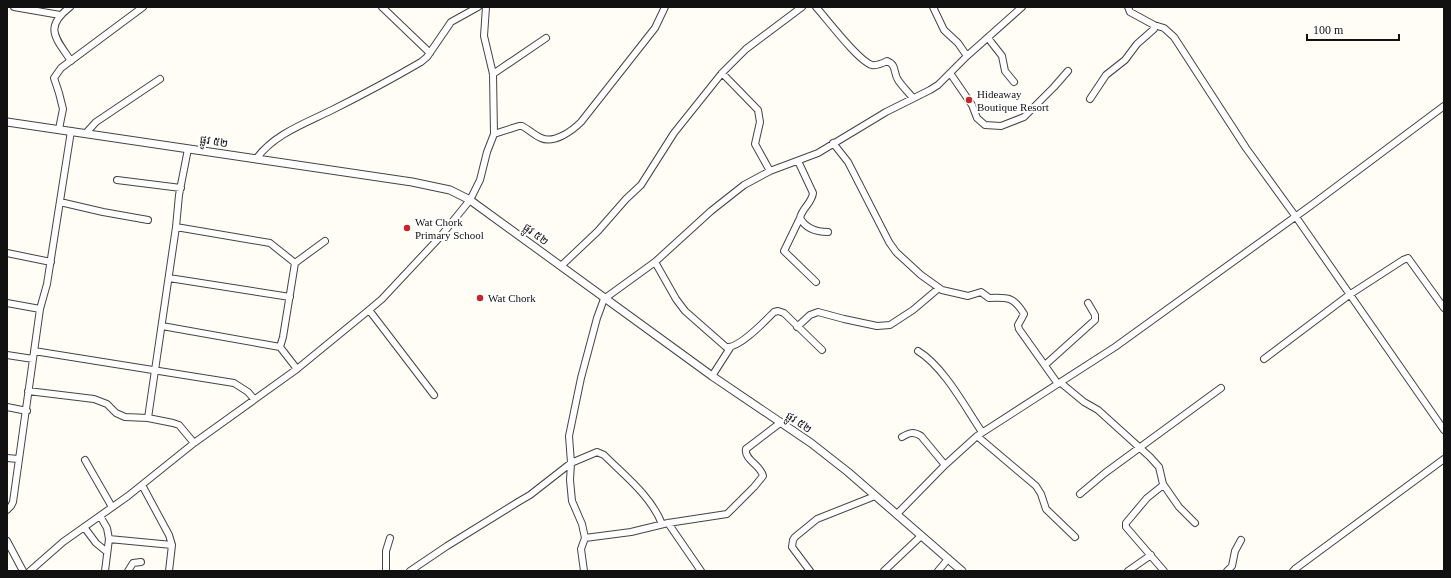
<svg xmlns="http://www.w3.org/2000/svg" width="1451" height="578" font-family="'Times New Roman','Noto Sans Khmer',serif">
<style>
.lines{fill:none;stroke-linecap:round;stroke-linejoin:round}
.minor-casing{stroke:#444;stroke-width:8}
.tertiary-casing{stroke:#444;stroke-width:9}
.minor{stroke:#fff;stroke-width:6}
.tertiary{stroke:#fff;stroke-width:7}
.poi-dot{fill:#c4262e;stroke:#fff;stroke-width:1.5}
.labels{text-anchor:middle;stroke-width:4;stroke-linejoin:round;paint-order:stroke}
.poi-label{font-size:11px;fill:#111;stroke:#fff;text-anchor:start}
.street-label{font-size:11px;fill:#111;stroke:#fff}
</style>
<rect width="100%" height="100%" fill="#fffdf5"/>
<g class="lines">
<g class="minor-casing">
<path id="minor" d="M 14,7 L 60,15
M 70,7 C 43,28 56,38 71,61
M 382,7 L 430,53
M 816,7 C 827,19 858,61 872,65 C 877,66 883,63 887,61 C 897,65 893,72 898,80 C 902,86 908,92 913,98
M 933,7 L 944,30 L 958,43 L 967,56
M 1154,25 L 1164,28 L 1174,37 L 1246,148 L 1296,217 L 1444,430
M 988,38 L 1002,56 L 1005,71 L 1014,82
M 722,73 L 758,110 L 760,122 L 755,144 L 770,171
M 950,73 L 972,105 L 977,118 L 985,125 L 1001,126 L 1024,117 L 1054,87 L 1068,71
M 493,74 L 546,38
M 1090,99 L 1106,75 L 1125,60 L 1137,44 L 1154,29 L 1154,25 L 1130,12 L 1128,7
M 59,129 L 63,109 L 59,93 L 54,78 L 61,68 L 143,7
M 86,133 L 96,122 L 160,79
M 494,134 L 519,126 L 522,126 C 528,129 534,135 541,138 C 554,144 572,131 581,122 L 655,28 L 665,7
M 833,143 L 848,162 L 889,242 L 896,252 L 921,275 L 942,290 L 968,296 L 981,292 L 989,298 C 1008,297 1014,297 1024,314 L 1018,325 L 1019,329 L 1058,384
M 256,159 C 274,134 306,123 332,110 C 362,95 392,79 421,62 L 427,57 L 451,22 L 478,7
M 798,161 L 813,193 C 812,203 802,208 800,218 C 806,229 816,232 828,232
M 117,180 L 181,188
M 60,202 L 103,212 L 148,220
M 800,218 L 784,251 L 816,282
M 176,227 L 270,243 L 295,263
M 7,253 L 51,262
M 655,262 L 676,299 L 685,311 L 726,347 C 739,349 765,321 774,312 L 778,311 L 784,313 L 822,350
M 295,263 L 325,241
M 561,266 L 598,231 L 626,199 L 641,185 L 674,133 L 722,73 L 746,49 L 802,7
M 169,278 L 290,297
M 7,303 L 40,309
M 369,310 L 434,395
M 162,326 L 280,347 L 297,369
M 797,327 L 810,315 L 818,312 L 844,319 L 877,326 L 890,325 L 913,310 L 939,288
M 280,347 L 283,337 L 295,263
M 34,351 L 234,383 L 248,392 L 254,399
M 918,351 C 944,367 965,407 982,432
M 7,355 L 33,359
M 1264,359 L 1349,295 L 1403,260 L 1408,258 L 1444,308
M 1045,365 L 1095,320 L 1095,315 L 1088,303
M 712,376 L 730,348
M 1061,383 L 1084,402 L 1098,410 L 1150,457 L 1159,467 L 1163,484 L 1162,486 L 1147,498 L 1126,523 L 1126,527 L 1164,571
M 28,391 L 94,399 L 107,404 L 116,413 L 125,417 L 148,418 L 173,423 L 179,425 L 194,443
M 7,407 L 27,411
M 148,418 L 176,227 L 179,195 L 188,149
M 977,436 L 1036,486 L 1041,494 L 1046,509 L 1075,537
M 902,437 C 909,433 913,431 921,436 L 945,465
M 7,458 L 18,459
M 85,460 L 112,507
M 1163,484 L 1179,507 L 1195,523
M 142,485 L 169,535 L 172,545 L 169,571
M 1080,494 L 1105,473 L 1221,388
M 7,510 L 11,506 L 13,502 L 40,309 L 47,284 L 71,131
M 897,514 L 945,465 L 977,436 L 1115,347 L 1313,204 L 1444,106
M 100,516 L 107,528 L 109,539 L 105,571
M 668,523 L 701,571
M 84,527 L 96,543 L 107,552
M 585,538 L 631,532 L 668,523 L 727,514 L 754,487 L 763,476 C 761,465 744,460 746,449 L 780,423
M 109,539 L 172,545
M 7,541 L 23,571
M 30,571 L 63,542 L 128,496 L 194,443 L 297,369 L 369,310 L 382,299 L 440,237 L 470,200 L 480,180 L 487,152 L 494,134 L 493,74 L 484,36 L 486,7
M 128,571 L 133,563 L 141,562
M 386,571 L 386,551 L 390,538
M 410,571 L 447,546 L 518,502 L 530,495 L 571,463 L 597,452 L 604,455 C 625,476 651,496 662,524
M 584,571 L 581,549 L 585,538 L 582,524 L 572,501 L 570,480 L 571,463 L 569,436 L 581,378 L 597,318 L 604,299 L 655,262 L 711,211 L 744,185 L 770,171 L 818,153 L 886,112 L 930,90 L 938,85 L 967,56 L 1022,7
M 810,571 L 792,547 L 793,540 L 795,537 L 817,519 L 875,496
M 884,571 L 921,536
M 938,571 L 948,559
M 1128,571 L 1151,555
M 1227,571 L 1232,566 L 1235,551 L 1241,540
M 1293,571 L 1295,569 L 1444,459"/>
</g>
<g class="tertiary-casing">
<path id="tertiary" d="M 7,122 L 412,182 L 450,190 L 470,200 L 712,376 L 811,443 L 848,472 L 962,571"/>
</g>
<use href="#minor" class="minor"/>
<use href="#tertiary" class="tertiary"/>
</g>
<g class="poi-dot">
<circle cx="969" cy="100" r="4"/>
<circle cx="407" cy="228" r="4"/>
<circle cx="480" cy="298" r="4"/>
</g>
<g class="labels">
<g class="poi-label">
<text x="977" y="98">Hideaway<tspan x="977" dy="13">Boutique Resort</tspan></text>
<text x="415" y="226">Wat Chork<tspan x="415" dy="13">Primary School</tspan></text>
<text x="488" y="302">Wat Chork</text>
</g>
<g class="street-label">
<text transform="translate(214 141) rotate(9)" y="4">ផ្លូវ ៥២</text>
<text transform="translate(536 234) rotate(37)" y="4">ផ្លូវ ៥២</text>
<text transform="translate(799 422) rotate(34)" y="4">ផ្លូវ ៥២</text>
</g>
</g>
<rect width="1451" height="578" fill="none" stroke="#111111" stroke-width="16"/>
<path d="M1307 34v6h92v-6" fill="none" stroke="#111111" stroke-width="2"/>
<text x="1313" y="34" font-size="12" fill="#111111" stroke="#ffffff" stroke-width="3" paint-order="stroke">100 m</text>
</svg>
